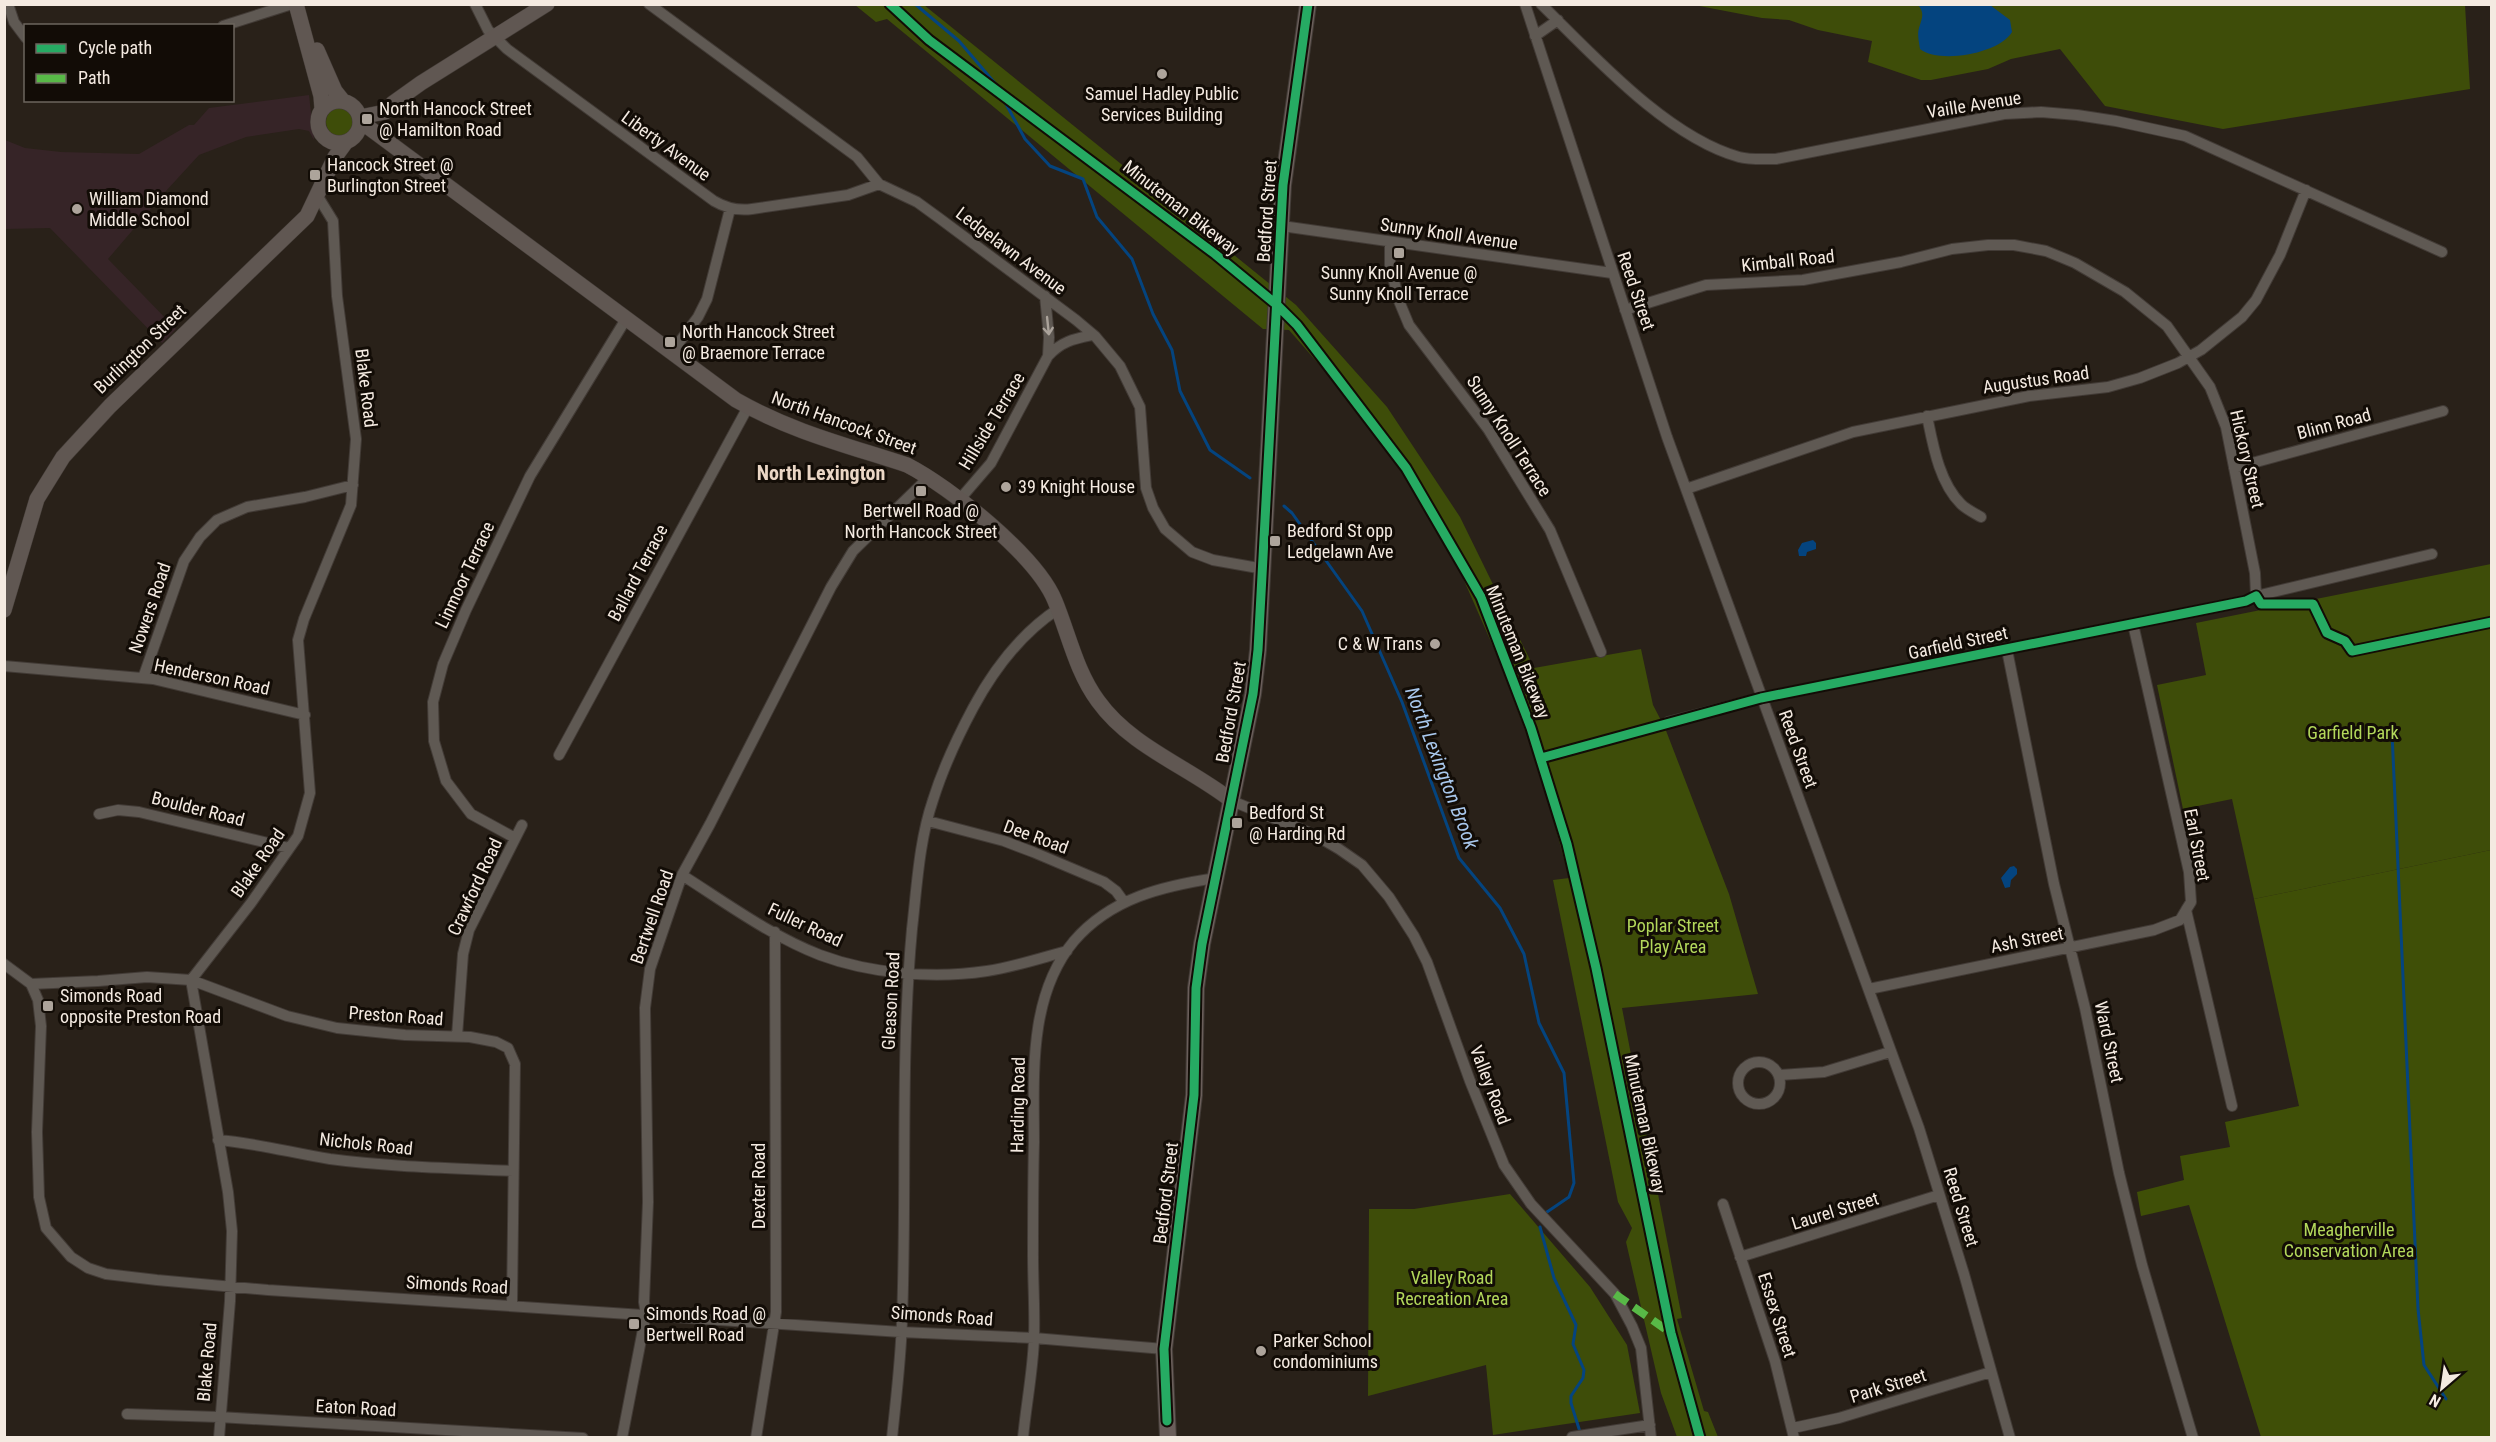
<svg xmlns="http://www.w3.org/2000/svg" width="2496" height="1442" font-family="'Roboto Condensed',sans-serif">
<style>
.education{fill:#362427}
.green{fill:#3e4d09}
.forest{fill:#3f4f07}
.water{fill:#04447f}
.lines{fill:none;stroke-linecap:round;stroke-linejoin:round}
.stream{stroke:#04447f;stroke-width:3}
.street-casing{stroke:#423b36;stroke-width:12}
.secondary-casing{stroke:#423b36;stroke-width:16}
.primary-casing{stroke:#423b36;stroke-width:18}
.street{stroke:#5f5953;stroke-width:10}
.secondary{stroke:#605752;stroke-width:15}
.primary{stroke:#6a5e5a;stroke-width:16}
.quiet{stroke:#58b947;stroke-width:8;stroke-dasharray:15 8;stroke-linecap:butt}
.cycleway-casing{stroke:#120c06;stroke-width:13}
.cycleway{stroke:#26ab63;stroke-width:9}
.oneway{stroke:#aaa29a}
.poi-dot{fill:#ada49b;stroke:#120c06;stroke-width:2}
.labels{text-anchor:middle;stroke-width:6;stroke-linejoin:round;paint-order:stroke}
.poi-label{font-size:18px;fill:#f4eae1;stroke:#120c06;text-anchor:start}
.street-label{font-size:18px;fill:#f4eae1;stroke:#120c06}
.park-label{font-size:18px;fill:#b3d85b;stroke:#120c06}
.neighbourhood-label{font-size:20px;font-weight:bold;fill:#ead6c5;stroke:#120c06}
.water-label{font-size:20px;font-style:italic;fill:#a9c8ed;stroke:#120c06}
</style>
<rect width="100%" height="100%" fill="#292119"/>
<path class="education" d="M 309,95 L 314,140 L 309,131 L 299,129 L 246,137 L 199,155 L 166,191 L 108,259 L 176,329 L 162,343 L 50,228 L 5,229 L 5,140 L 25,148 L 61,152 L 139,154 L 189,125 L 194,125 L 209,108 Z"/>
<path class="green" d="M 855,5 L 924,5 L 1296,305 L 1387,407 L 1460,517 L 1534,668 L 1641,649 L 1653,705 L 1665,728 L 1729,894 L 1758,994 L 1622,1008 L 1682,1318 L 1677,1319 L 1704,1411 L 1708,1412 L 1718,1437 L 1677,1437 L 1661,1393 L 1626,1242 L 1632,1228 L 1618,1202 L 1553,880 L 1569,878 L 1541,773 L 1499,660 L 1462,576 L 1424,503 L 1386,449 L 1331,378 L 1289,330 L 1263,329 L 887,19 L 876,22 Z
M 1694,5 L 2465,5 L 2470,89 L 2223,129 L 2105,106 L 2060,49 L 2011,59 L 1988,69 L 1931,80 L 1921,80 L 1868,62 L 1872,41 L 1818,30 L 1789,20 L 1762,18 Z
M326 122a14 14 0 1 1 28 0a14 14 0 1 1-28 0Z
M 2491,564 L 2491,850 L 2254,899 L 2232,799 L 2183,809 L 2157,685 L 2206,675 L 2196,623 Z
M 1510,1194 L 1590,1287 L 1627,1345 L 1640,1413 L 1493,1435 L 1486,1365 L 1368,1396 L 1369,1209 L 1414,1209 Z"/>
<path class="forest" d="M 2491,850 L 2491,1437 L 2261,1437 L 2189,1205 L 2141,1216 L 2137,1192 L 2184,1180 L 2180,1156 L 2230,1147 L 2225,1122 L 2299,1106 L 2254,899 Z"/>
<path class="water" d="M 1918,5 L 1990,5 L 2010,20 L 2012,32 C 1999,54 1939,64 1920,49 C 1919,42 1917,34 1919,28 C 1922,18 1925,13 1918,5 Z
M 1813,540 L 1816,543 L 1816,549 L 1807,552 L 1806,556 L 1799,556 L 1798,550 L 1802,543 Z
M 2014,866 L 2017,869 L 2017,874 L 2011,880 L 2010,887 L 2005,888 L 2001,878 L 2010,867 Z"/>
<g class="lines">
<path class="stream" d="M 915,4 L 959,41 L 999,88
M 1006,104 L 1025,139 L 1050,166 L 1083,179 L 1097,217 L 1132,259 L 1153,314 L 1172,350 L 1180,391 L 1210,450 L 1250,478
M 1284,506 L 1292,513 L 1362,611 L 1402,702 L 1459,858 L 1500,908 L 1524,954 L 1539,1023 L 1564,1073 L 1574,1183 L 1569,1197 L 1547,1212
M 2392,733 L 2418,1309 L 2424,1365 L 2446,1399
M 1540,1227 L 1554,1278 L 1576,1325 L 1573,1344 L 1584,1370 L 1583,1378 L 1571,1396 L 1571,1403 L 1580,1432"/>
<g class="street-casing">
<path id="street" d="M 8,4 L 14,22 L 26,38
M 475,4 L 488,30 L 507,49 L 714,201 C 726,208 738,211 752,209 L 848,195 L 879,184
M 649,4 L 857,157 L 879,184 L 917,202 L 939,218 L 1076,320 L 1095,336 L 1120,366 L 1140,407 L 1146,488 L 1153,508 L 1165,529 L 1192,552 L 1213,560 L 1264,569
M 1525,4 L 1667,437 L 1919,1128 L 1964,1274 L 2010,1438
M 1541,4 C 1594,56 1667,137 1739,157 C 1750,160 1764,159 1776,159 L 2004,114 L 2041,112 L 2077,115 L 2116,121 L 2185,136 L 2442,252
M 223,26 L 292,4
M 1535,36 L 1558,20
M 1282,226 L 1612,273
M 1390,243 L 1390,265 L 1399,301 L 1409,325 L 1488,429 L 1550,530 L 1601,652
M 1045,296 L 1049,337 L 1048,356
M 1625,310 L 1706,285 L 1803,280 L 1901,262 L 1952,249 L 1988,245 L 2014,245 L 2046,251 L 2075,263 L 2125,292 L 2167,326 L 2210,387 L 2226,427 L 2255,573 L 2256,596
M 672,352 L 698,317 L 707,299 L 730,209
M 1927,416 C 1933,445 1939,482 1961,504 C 1966,509 1974,513 1981,517
M 2234,468 L 2443,411
M 1686,489 L 1853,432 L 2029,396 L 2108,387 L 2140,378 L 2178,363 L 2201,350 L 2242,317 L 2256,300 L 2280,255 L 2306,190
M 960,499 L 991,463 L 1048,356 C 1062,341 1074,339 1093,335
M 2133,624 L 2189,872 L 2191,902 L 2186,910 L 2232,1106
M 2007,650 L 2054,884 L 2085,1008 L 2119,1173 L 2142,1265 L 2193,1438
M 4,666 L 153,679 L 305,715
M 143,678 L 184,561 L 200,537 L 217,520 L 247,507 L 305,497 L 353,485
M 1668,722 L 1761,698 L 2246,601 L 2256,596 L 2432,554
M 559,755 L 748,407
M 1232,801 L 1315,835 L 1339,849 L 1362,865 L 1389,897 L 1414,936 L 1427,962 L 1470,1081 L 1504,1165 L 1531,1204 L 1615,1294 L 1632,1326 L 1641,1348 L 1651,1438
M 99,814 L 118,810 L 139,812 L 289,848
M 928,821 L 1004,841 L 1033,852 L 1104,882 L 1116,891 L 1124,902
M 515,838 L 471,814 L 446,781 L 434,741 L 433,702 L 443,664 L 466,610 L 530,476 L 626,319
M 682,875 C 726,903 771,936 820,955 C 871,974 934,979 987,971 C 1014,967 1041,958 1067,951
M 4,964 L 31,984 L 38,1000 L 41,1026 L 37,1132 L 39,1197 L 46,1228 L 71,1257 L 88,1268 L 106,1274 L 157,1280 L 268,1290 L 901,1332 L 1034,1338 L 1164,1349
M 31,984 L 98,981 L 147,977 L 191,980 L 287,1016 L 337,1028 L 405,1035 L 470,1037 L 496,1042 L 508,1048 L 515,1064 L 512,1304
M 1869,989 L 2154,930 L 2180,920 L 2186,910
M 457,1036 L 463,954 L 469,930 L 522,825
M1738 1083a21 21 0 1 1 42 0a21 21 0 1 1-42 0Z
M 1780,1075 L 1824,1072 L 1890,1052
M 218,1140 C 256,1143 292,1153 330,1159 C 391,1167 452,1168 513,1171
M 1723,1204 L 1775,1361 L 1794,1438
M 1740,1257 L 1939,1195
M 127,1414 L 219,1417 L 583,1438
M 1793,1428 L 1839,1418 L 1991,1372
M 1572,1437 L 1650,1425
M 219,1438 L 230,1301 L 232,1231 L 228,1192 L 191,980 L 251,903 L 298,836 L 310,793 L 298,640 L 304,619 L 351,505 L 356,439 L 337,296 L 333,221 L 317,195
M 622,1438 L 646,1314 L 644,1302 L 648,1202 L 645,1008 L 650,969 L 682,875 L 710,824 L 831,587 L 853,551 L 929,477
M 756,1438 L 776,1312 L 775,932
M 892,1438 C 896,1398 901,1359 902,1320 C 907,1190 900,1059 912,929 C 917,886 919,841 933,800 C 943,768 957,738 973,708 C 994,669 1020,634 1058,609
M 1023,1438 C 1026,1405 1033,1371 1034,1338 C 1035,1311 1033,1283 1033,1256 C 1033,1218 1033,1180 1034,1142 C 1034,1075 1028,996 1074,941 C 1111,898 1163,886 1216,878"/>
</g>
<g class="secondary-casing">
<path id="secondary" d="M 296,4 L 321,96 L 322,109
M 317,50 L 335,91 L 343,101
M318 122a21 21 0 1 1 42 0a21 21 0 1 1-42 0Z
M 360,117 L 385,112 L 393,103 L 421,83 L 547,4
M 360,121 L 736,400 C 792,432 846,445 907,465 C 950,487 1037,556 1055,601 C 1069,635 1076,671 1098,701 C 1131,747 1189,767 1232,801
M 4,610 L 37,499 L 63,457 L 110,406 L 307,216 L 335,157 L 346,142"/>
</g>
<g class="primary-casing">
<path id="primary" d="M 1168,1438 L 1164,1349 L 1194,1095 L 1196,988 L 1202,944 L 1253,694 L 1258,650 L 1283,185 L 1308,4"/>
</g>
<use href="#street" class="street"/>
<use href="#secondary" class="secondary"/>
<use href="#primary" class="primary"/>
<path class="quiet" d="M 1615,1294 L 1671,1333"/>
<g class="cycleway-casing">
<path id="cycleway" d="M 890,4 L 929,40 L 1215,254 L 1277,305 L 1297,325 L 1406,468 L 1481,597 L 1531,728 L 1567,844 L 1596,968 L 1671,1333 L 1700,1438
M 1541,758 L 1761,698 L 2246,601 L 2256,596 L 2261,604 L 2313,604 L 2327,633 L 2345,641 L 2352,651 L 2492,622
M 1167,1421 L 1164,1349 L 1194,1095 L 1196,988 L 1202,944 L 1253,694 L 1258,650 L 1283,185 L 1308,4"/>
</g>
<use href="#cycleway" class="cycleway"/>
</g>
<defs><path id="oneway-shaft" d="M-6 0H5M1.5-3L5.5 0L1.5 3" fill="none" stroke-width="1.6" stroke-linecap="round" stroke-linejoin="round" transform="scale(1.5)"/></defs>
<use class="oneway" href="#oneway-shaft" transform="translate(1048 326) rotate(84)"/>
<g class="poi-dot">
<circle cx="1162" cy="74" r="6"/>
<rect x="361" y="113" width="12" height="12" rx="3"/>
<rect x="309" y="169" width="12" height="12" rx="3"/>
<circle cx="77" cy="209" r="6"/>
<rect x="1393" y="247" width="12" height="12" rx="3"/>
<rect x="664" y="336" width="12" height="12" rx="3"/>
<circle cx="1006" cy="487" r="6"/>
<rect x="915" y="485" width="12" height="12" rx="3"/>
<rect x="1269" y="535" width="12" height="12" rx="3"/>
<circle cx="1435" cy="644" r="6"/>
<rect x="1231" y="817" width="12" height="12" rx="3"/>
<rect x="42" y="1000" width="12" height="12" rx="3"/>
<rect x="628" y="1318" width="12" height="12" rx="3"/>
<circle cx="1261" cy="1351" r="6"/>
</g>
<g class="labels">
<g class="poi-label">
<text x="1162" y="100" text-anchor="middle">Samuel Hadley Public<tspan x="1162" dy="21">Services Building</tspan></text>
<text x="379" y="115">North Hancock Street<tspan x="379" dy="21">@ Hamilton Road</tspan></text>
<text x="327" y="171">Hancock Street @<tspan x="327" dy="21">Burlington Street</tspan></text>
<text x="89" y="205">William Diamond<tspan x="89" dy="21">Middle School</tspan></text>
<text x="1399" y="279" text-anchor="middle">Sunny Knoll Avenue @<tspan x="1399" dy="21">Sunny Knoll Terrace</tspan></text>
<text x="682" y="338">North Hancock Street<tspan x="682" dy="21">@ Braemore Terrace</tspan></text>
<text x="1018" y="493">39 Knight House</text>
<text x="921" y="517" text-anchor="middle">Bertwell Road @<tspan x="921" dy="21">North Hancock Street</tspan></text>
<text x="1287" y="537">Bedford St opp<tspan x="1287" dy="21">Ledgelawn Ave</tspan></text>
<text x="1423" y="650" text-anchor="end">C &amp; W Trans</text>
<text x="1249" y="819">Bedford St<tspan x="1249" dy="21">@ Harding Rd</tspan></text>
<text x="60" y="1002">Simonds Road<tspan x="60" dy="21">opposite Preston Road</tspan></text>
<text x="646" y="1320">Simonds Road @<tspan x="646" dy="21">Bertwell Road</tspan></text>
<text x="1273" y="1347">Parker School<tspan x="1273" dy="21">condominiums</tspan></text>
</g>
<g class="street-label">
<text transform="translate(1974 105) rotate(-9)" y="6">Vaille Avenue</text>
<text transform="translate(666 146) rotate(36)" y="6">Liberty Avenue</text>
<text transform="translate(1181 208) rotate(38)" y="6">Minuteman Bikeway</text>
<text transform="translate(1267 211) rotate(-86)" y="6">Bedford Street</text>
<text transform="translate(1449 234) rotate(8)" y="6">Sunny Knoll Avenue</text>
<text transform="translate(1011 251) rotate(37)" y="6">Ledgelawn Avenue</text>
<text transform="translate(1788 261) rotate(-6)" y="6">Kimball Road</text>
<text transform="translate(1636 291) rotate(71)" y="6">Reed Street</text>
<text transform="translate(140 349) rotate(-44)" y="6">Burlington Street</text>
<text transform="translate(2036 380) rotate(-8)" y="6">Augustus Road</text>
<text transform="translate(366 388) rotate(83)" y="6">Blake Road</text>
<text transform="translate(992 421) rotate(-59)" y="6">Hillside Terrace</text>
<text transform="translate(844 423) rotate(20)" y="6">North Hancock Street</text>
<text transform="translate(2334 424) rotate(-15)" y="6">Blinn Road</text>
<text transform="translate(1509 436) rotate(57)" y="6">Sunny Knoll Terrace</text>
<text transform="translate(2247 459) rotate(77)" y="6">Hickory Street</text>
<text transform="translate(638 573) rotate(-62)" y="6">Ballard Terrace</text>
<text transform="translate(465 575) rotate(-65)" y="6">Linmoor Terrace</text>
<text transform="translate(150 608) rotate(-71)" y="6">Nowers Road</text>
<text transform="translate(1958 643) rotate(-12)" y="6">Garfield Street</text>
<text transform="translate(1518 652) rotate(68)" y="6">Minuteman Bikeway</text>
<text transform="translate(212 677) rotate(12)" y="6">Henderson Road</text>
<text transform="translate(1231 712) rotate(-80)" y="6">Bedford Street</text>
<text transform="translate(1798 749) rotate(70)" y="6">Reed Street</text>
<text transform="translate(198 809) rotate(14)" y="6">Boulder Road</text>
<text transform="translate(1036 837) rotate(20)" y="6">Dee Road</text>
<text transform="translate(2197 845) rotate(79)" y="6">Earl Street</text>
<text transform="translate(258 863) rotate(-55)" y="6">Blake Road</text>
<text transform="translate(475 887) rotate(-65)" y="6">Crawford Road</text>
<text transform="translate(652 917) rotate(-71)" y="6">Bertwell Road</text>
<text transform="translate(805 925) rotate(25)" y="6">Fuller Road</text>
<text transform="translate(2027 940) rotate(-11)" y="6">Ash Street</text>
<text transform="translate(891 1001) rotate(-87)" y="6">Gleason Road</text>
<text transform="translate(396 1016) rotate(4)" y="6">Preston Road</text>
<text transform="translate(2109 1042) rotate(78)" y="6">Ward Street</text>
<text transform="translate(1490 1085) rotate(69)" y="6">Valley Road</text>
<text transform="translate(1018 1105) rotate(-89)" y="6">Harding Road</text>
<text transform="translate(1645 1124) rotate(78)" y="6">Minuteman Bikeway</text>
<text transform="translate(366 1144) rotate(6)" y="6">Nichols Road</text>
<text transform="translate(759 1186) rotate(-90)" y="6">Dexter Road</text>
<text transform="translate(1166 1193) rotate(-83)" y="6">Bedford Street</text>
<text transform="translate(1961 1207) rotate(73)" y="6">Reed Street</text>
<text transform="translate(1835 1211) rotate(-17)" y="6">Laurel Street</text>
<text transform="translate(457 1285) rotate(3)" y="6">Simonds Road</text>
<text transform="translate(1777 1315) rotate(72)" y="6">Essex Street</text>
<text transform="translate(942 1316) rotate(4)" y="6">Simonds Road</text>
<text transform="translate(207 1362) rotate(-85)" y="6">Blake Road</text>
<text transform="translate(1888 1386) rotate(-17)" y="6">Park Street</text>
<text transform="translate(356 1408) rotate(3)" y="6">Eaton Road</text>
</g>
<g class="park-label">
<text x="2353" y="739">Garfield Park</text>
<text x="1673" y="932">Poplar Street<tspan x="1673" dy="21">Play Area</tspan></text>
<text x="2349" y="1236">Meagherville<tspan x="2349" dy="21">Conservation Area</tspan></text>
<text x="1452" y="1284">Valley Road<tspan x="1452" dy="21">Recreation Area</tspan></text>
</g>
<g class="neighbourhood-label">
<text x="821" y="480">North Lexington</text>
</g>
<g class="water-label">
<text transform="translate(1442 768) rotate(69)" y="7">North Lexington Brook</text>
</g>
</g>
<rect width="2496" height="1442" fill="none" stroke="#f4eae1" stroke-width="12"/>
<rect x="24" y="24" width="210" height="78" fill="#120c06" stroke="#6c655e" stroke-width="1.5"/>
<rect x="36" y="44" width="30" height="9" fill="#26ab63" stroke="#6c655e" stroke-width="1.5"/>
<text x="78" y="54" font-size="18" fill="#f4eae1">Cycle path</text>
<rect x="36" y="74" width="30" height="9" fill="#58b947" stroke="#6c655e" stroke-width="1.5"/>
<text x="78" y="84" font-size="18" fill="#f4eae1">Path</text>
<g transform="translate(2442 1388) rotate(209)" stroke="#120c06" stroke-width="4.5" paint-order="stroke">
<path d="M0-4.5L10 22L0 15L-10 22Z" fill="#f4eae1"/>
<text y="-9" font-size="16" font-weight="bold" text-anchor="middle" fill="#f4eae1">N</text>
</g>
</svg>
